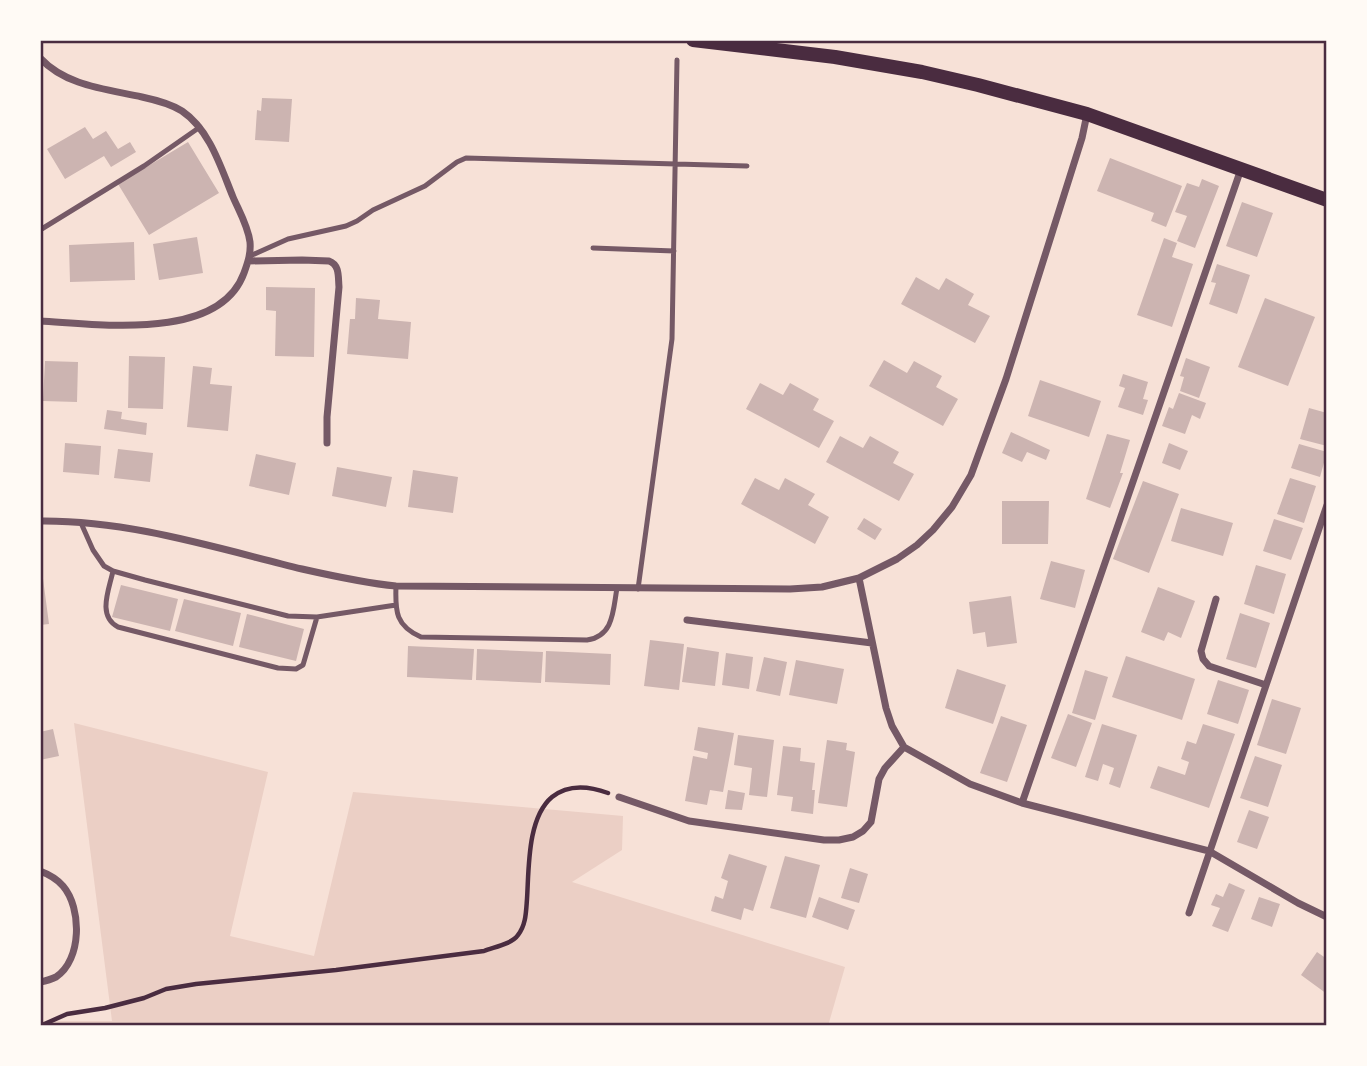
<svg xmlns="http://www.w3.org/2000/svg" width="1367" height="1066" font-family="Lora,serif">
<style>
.green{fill:#ebcfc5}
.building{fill:#ccb4b1}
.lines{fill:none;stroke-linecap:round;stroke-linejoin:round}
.path{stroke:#4a2c40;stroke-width:4.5}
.service{stroke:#755966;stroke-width:5}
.minor{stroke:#755966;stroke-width:7}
.secondary{stroke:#4a2c40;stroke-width:14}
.neatline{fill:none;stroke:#4a2c40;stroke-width:2.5}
</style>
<rect width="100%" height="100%" fill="#f7e1d7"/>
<path class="green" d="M 74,723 L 268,772 L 230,936 L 314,956 L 353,792 L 623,816 L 622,850 L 572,882 L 845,967 L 828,1026 L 40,1026 L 40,1021 L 112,1021 Z"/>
<path class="building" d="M 262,98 L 292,99 L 289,142 L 255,140 L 257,110 L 261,111 Z
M 85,127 L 93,139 L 106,131 L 118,149 L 130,142 L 136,152 L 111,167 L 104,156 L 65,179 L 47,149 Z
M 188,142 L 219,193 L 149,235 L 118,184 Z
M 1110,158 L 1182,186 L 1166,227 L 1151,221 L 1154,213 L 1097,191 Z
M 1202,179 L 1219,186 L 1195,248 L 1177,241 L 1187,216 L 1175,212 L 1187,183 L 1199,187 Z
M 1242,202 L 1273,213 L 1257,257 L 1226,246 Z
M 197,237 L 203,273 L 159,280 L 153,244 Z
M 1164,238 L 1177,243 L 1172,257 L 1193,264 L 1172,327 L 1137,315 Z
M 134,242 L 135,280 L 70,282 L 69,245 Z
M 1217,264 L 1250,275 L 1237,314 L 1209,304 L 1216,283 L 1211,282 Z
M 916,277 L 939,290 L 946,278 L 974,294 L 968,305 L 990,316 L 975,343 L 901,304 Z
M 266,287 L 315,288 L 314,357 L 275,356 L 276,311 L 266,310 Z
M 356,298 L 380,300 L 378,319 L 411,322 L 408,359 L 347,354 L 350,319 L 355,319 Z
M 1265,298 L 1315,317 L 1288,386 L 1238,367 Z
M 129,356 L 165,357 L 163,409 L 128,408 Z
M 1186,358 L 1210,367 L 1199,398 L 1180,391 L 1184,377 L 1180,376 Z
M 884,360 L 907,373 L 914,361 L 942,376 L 936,387 L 958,399 L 943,426 L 869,386 Z
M 45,361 L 78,362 L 77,402 L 43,401 Z
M 193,366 L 212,368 L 210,384 L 232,386 L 228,431 L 187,427 Z
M 1123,374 L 1148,382 L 1143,399 L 1148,400 L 1143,415 L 1118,407 L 1125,388 L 1119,386 Z
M 1040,380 L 1101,401 L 1089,437 L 1028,416 Z
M 760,383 L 783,395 L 790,383 L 819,399 L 813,410 L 834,421 L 819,448 L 746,409 Z
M 1179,393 L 1206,403 L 1200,419 L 1192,415 L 1185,434 L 1162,426 L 1169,407 L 1173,409 Z
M 1309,408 L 1327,413 L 1327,446 L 1300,439 Z
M 107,410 L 122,412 L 121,419 L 147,423 L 146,435 L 104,429 Z
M 1011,432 L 1050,450 L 1046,460 L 1027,452 L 1022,462 L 1002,453 Z
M 1107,434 L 1130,440 L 1120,473 L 1123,473 L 1110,508 L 1086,499 Z
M 840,436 L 863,448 L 870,436 L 899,452 L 893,463 L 914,474 L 899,501 L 826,462 Z
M 65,443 L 101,446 L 99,475 L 63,472 Z
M 1169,443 L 1188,451 L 1180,470 L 1162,463 Z
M 1299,444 L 1327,452 L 1320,477 L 1291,468 Z
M 118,449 L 153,453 L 150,482 L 114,478 Z
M 256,454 L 296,463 L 289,495 L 249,486 Z
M 337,467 L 392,477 L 386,507 L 332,496 Z
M 413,470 L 458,477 L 453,513 L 408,507 Z
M 755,478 L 779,490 L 785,478 L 815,494 L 808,505 L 829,517 L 815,544 L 741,504 Z
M 1290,478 L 1316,486 L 1304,523 L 1277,514 Z
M 1143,481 L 1179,494 L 1149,573 L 1113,559 Z
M 1002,501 L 1049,501 L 1048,544 L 1002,544 Z
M 1181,508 L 1233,523 L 1223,556 L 1171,541 Z
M 864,518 L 882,529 L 875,540 L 857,529 Z
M 1274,519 L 1303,528 L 1291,560 L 1263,551 Z
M 1051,561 L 1085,570 L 1075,608 L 1040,599 Z
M 1256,565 L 1286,574 L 1274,614 L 1244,604 Z
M 40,571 L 42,571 L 49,624 L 40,625 Z
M 121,585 L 178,599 L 170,631 L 112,617 Z
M 1158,587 L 1195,601 L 1181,638 L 1168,632 L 1164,641 L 1141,632 Z
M 1011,596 L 1017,643 L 987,647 L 985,632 L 973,634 L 969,602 Z
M 184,599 L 241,613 L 233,646 L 175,631 Z
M 1240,613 L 1270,623 L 1256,668 L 1226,659 Z
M 247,614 L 304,629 L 296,661 L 239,647 Z
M 650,640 L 684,644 L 679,690 L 644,686 Z
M 408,646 L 474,649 L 472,680 L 407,677 Z
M 687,647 L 719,652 L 715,686 L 682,682 Z
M 477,649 L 543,652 L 541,683 L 476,680 Z
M 546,651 L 611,654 L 610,685 L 545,682 Z
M 726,653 L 753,657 L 749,689 L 722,685 Z
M 1126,656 L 1195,679 L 1182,720 L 1112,697 Z
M 764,657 L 787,662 L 780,696 L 756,691 Z
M 796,660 L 844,669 L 837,704 L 789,695 Z
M 957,669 L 1006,685 L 993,724 L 945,708 Z
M 1085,670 L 1108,677 L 1095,720 L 1072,713 Z
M 1218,680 L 1249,690 L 1238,724 L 1207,714 Z
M 1272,699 L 1301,708 L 1286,754 L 1257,745 Z
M 1068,714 L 1092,723 L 1076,767 L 1051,758 Z
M 1001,716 L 1027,725 L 1007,782 L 980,773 Z
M 1102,724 L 1137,735 L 1120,788 L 1109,784 L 1114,768 L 1103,764 L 1098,781 L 1085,777 Z
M 1203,724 L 1235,734 L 1209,808 L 1150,788 L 1158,766 L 1185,775 L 1189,762 L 1181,759 L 1187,741 L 1196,744 Z
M 698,727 L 734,733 L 723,792 L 710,790 L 707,805 L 685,801 L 693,756 L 707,759 L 708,753 L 694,750 Z
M 53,729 L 59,756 L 40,760 L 40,732 Z
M 738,735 L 774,740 L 767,797 L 749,795 L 752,768 L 734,765 Z
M 827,740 L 847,743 L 846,750 L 855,752 L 847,807 L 818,803 Z
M 783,746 L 801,748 L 800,761 L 815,763 L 812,790 L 815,790 L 813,814 L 791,811 L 793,797 L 777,795 Z
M 1255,756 L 1282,765 L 1268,807 L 1240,798 Z
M 728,790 L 745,793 L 742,810 L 725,809 Z
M 1249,810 L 1269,817 L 1257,849 L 1237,842 Z
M 729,854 L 767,866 L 753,911 L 744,908 L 741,920 L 711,911 L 715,896 L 723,899 L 728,881 L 721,878 Z
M 785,856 L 820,865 L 806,918 L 770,908 Z
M 850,868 L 868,874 L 859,903 L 841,898 Z
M 1229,883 L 1245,890 L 1228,932 L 1212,926 L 1220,908 L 1211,905 L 1216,894 L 1223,897 Z
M 819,897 L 855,910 L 848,930 L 812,917 Z
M 1259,897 L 1280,904 L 1272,927 L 1251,919 Z
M 1317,952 L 1327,959 L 1327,994 L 1301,975 Z"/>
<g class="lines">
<path class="path" d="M 40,1026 L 67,1014 L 105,1008 L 144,998 L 166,989 L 196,984 L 336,970 L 484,951 C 494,947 512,944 518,935 C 526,925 526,912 527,899 C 529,869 527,818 552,797 C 568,784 589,786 608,793"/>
<path class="service" d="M 40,230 L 144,166 L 200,127
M 593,248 L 674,251
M 250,256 L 288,239 L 346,226 L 357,221 L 373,210 L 425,186 L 457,162 L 466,158 L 747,166
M 81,523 L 93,550 L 104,566 L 113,571 L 145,580 L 288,616 L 317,617 L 396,605
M 113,571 C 109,590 97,616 118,627 L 278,668 L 296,669 L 303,665 L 317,617
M 396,586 C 395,612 396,626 421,637 L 587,640 C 614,636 613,610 617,588
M 638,589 L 672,339 L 677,60"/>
<path class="minor" d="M 40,58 C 66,86 106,89 142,97 C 156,100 171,104 182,111 C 210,130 221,168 233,197 C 239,211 248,226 250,242 C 251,253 248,262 244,273 C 219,342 98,324 40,321
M 248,261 L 302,260 L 329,261 C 340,265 338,277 339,287 L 327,417 L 327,443
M 40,521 C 129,520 216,548 302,569 C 333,576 364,583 396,586 L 790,589 L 822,587 L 859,578 L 897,559 L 917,545 L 933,530 L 952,507 L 971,475 L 1006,379 L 1082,138 L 1087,114
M 859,578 L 886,708 L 892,726 L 904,747 L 970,784 L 1022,803 L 1209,851 L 1298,903 L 1327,917
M 1216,599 L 1201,651 L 1203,659 L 1209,666 L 1266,685
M 687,620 L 872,643
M 619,797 L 689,821 L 824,840 L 839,840 L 853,837 L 863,831 L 871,822 L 879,779 L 885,768 L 904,747
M 1022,803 L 1241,169
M 40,871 C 48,874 57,879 63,886 C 82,908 82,960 56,977 C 52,979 45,981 40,982
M 1189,913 L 1327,505"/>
<path class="secondary" d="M 693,40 L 835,57 L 922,72 L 978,85 L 1087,114 L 1327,200"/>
</g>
<rect width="1367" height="1066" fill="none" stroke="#fffaf5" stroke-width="84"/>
<rect x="42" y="42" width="1283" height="982" class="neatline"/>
</svg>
